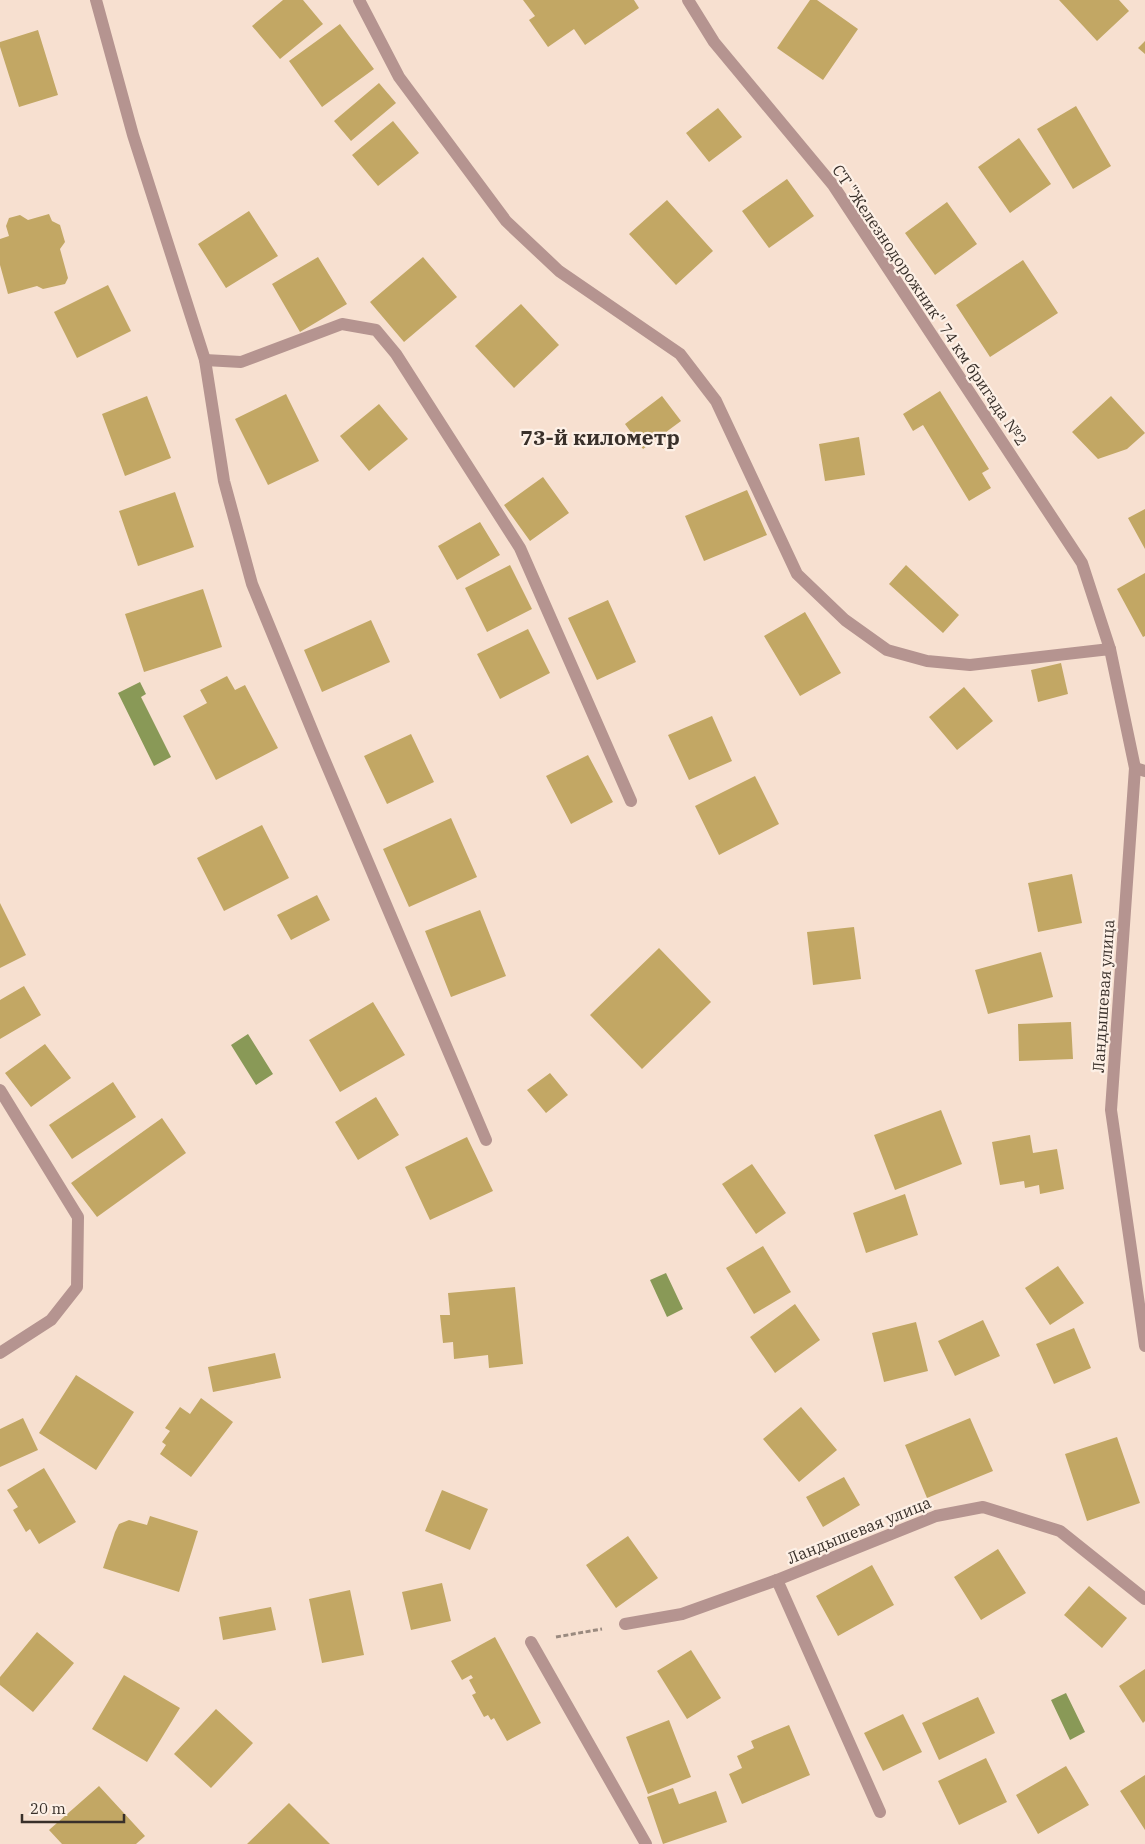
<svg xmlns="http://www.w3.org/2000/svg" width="1145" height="1844" font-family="'IBM Plex Serif',serif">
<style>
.water{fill:#899957}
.building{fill:#c2a764}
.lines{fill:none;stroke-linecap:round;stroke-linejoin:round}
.path{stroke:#9a8a7f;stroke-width:3;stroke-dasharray:5 2.5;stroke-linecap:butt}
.service{stroke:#b59490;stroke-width:12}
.minor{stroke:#b59490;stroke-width:12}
.tertiary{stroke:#b59490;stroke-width:12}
.labels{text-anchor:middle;stroke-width:4.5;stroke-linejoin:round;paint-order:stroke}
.street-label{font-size:16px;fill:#39302a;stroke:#fdf0e6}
.district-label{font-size:21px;font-weight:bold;fill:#39302a;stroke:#fdf0e6}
</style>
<rect width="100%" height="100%" fill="#f7e0d0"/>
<path class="water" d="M 140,682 L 146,694 L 141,697 L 171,757 L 154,766 L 118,693 Z
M 248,1034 L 273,1074 L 256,1085 L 231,1045 Z
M 666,1273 L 683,1309 L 667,1317 L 650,1280 Z
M 1066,1693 L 1085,1732 L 1070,1740 L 1051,1700 Z"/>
<path class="building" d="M 283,0 L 303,0 L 323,24 L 280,59 L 252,26 Z
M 523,0 L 634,0 L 639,8 L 585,45 L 574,29 L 548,47 L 529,20 L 535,16 Z
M 810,0 L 817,0 L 858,29 L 823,80 L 777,48 Z
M 1059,0 L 1119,0 L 1129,11 L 1097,41 Z
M 340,24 L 374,69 L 322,107 L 289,61 Z
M 38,30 L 58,95 L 19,107 L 0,47 L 0,42 Z
M 1145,41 L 1145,54 L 1138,48 Z
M 379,83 L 396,103 L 351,141 L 334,121 Z
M 1076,106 L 1111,166 L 1073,189 L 1037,129 Z
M 718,108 L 742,137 L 709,162 L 686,133 Z
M 393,121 L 419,153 L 378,186 L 352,155 Z
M 1019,138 L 1051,184 L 1010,213 L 978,167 Z
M 787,179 L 814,216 L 769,248 L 742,211 Z
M 667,200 L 713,251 L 676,285 L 629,234 Z
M 947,202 L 977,244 L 935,275 L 905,233 Z
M 249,211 L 278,256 L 226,288 L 198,244 Z
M 49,214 L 52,221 L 60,225 L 65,242 L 60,249 L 68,278 L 65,284 L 43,289 L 37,286 L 8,294 L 0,265 L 0,239 L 9,236 L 6,226 L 9,218 L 20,215 L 28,220 Z
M 318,257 L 347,304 L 300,332 L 272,284 Z
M 423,257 L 457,297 L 404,342 L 370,302 Z
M 1023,260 L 1058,313 L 990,357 L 956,305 Z
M 108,285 L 131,331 L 77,358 L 54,312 Z
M 521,304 L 559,345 L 514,388 L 475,346 Z
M 940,391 L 989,469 L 982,473 L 991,488 L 969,501 L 923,425 L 913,431 L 903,414 Z
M 286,394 L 319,461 L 268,485 L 235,419 Z
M 147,396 L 171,458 L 125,476 L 102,414 Z
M 662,396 L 681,421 L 643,449 L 625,424 Z
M 1111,396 L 1145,433 L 1127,449 L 1098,459 L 1072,432 Z
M 379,404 L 408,439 L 369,471 L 340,436 Z
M 859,437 L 865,475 L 825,481 L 819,444 Z
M 543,477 L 569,513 L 530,541 L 504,505 Z
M 747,490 L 767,535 L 704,561 L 685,516 Z
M 175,492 L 194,547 L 138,566 L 119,511 Z
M 1145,509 L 1145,549 L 1128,518 Z
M 480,522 L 500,555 L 457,580 L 438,546 Z
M 510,565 L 532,609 L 487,632 L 465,588 Z
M 906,565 L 959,615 L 943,633 L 889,584 Z
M 1145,573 L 1145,636 L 1143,637 L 1117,589 Z
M 203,589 L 222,647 L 144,672 L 125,614 Z
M 608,600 L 636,662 L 597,680 L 568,618 Z
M 805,612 L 841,673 L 800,696 L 764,636 Z
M 371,620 L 390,662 L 322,692 L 304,650 Z
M 528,629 L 550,673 L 500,699 L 477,654 Z
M 1061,663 L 1068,694 L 1038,702 L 1031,670 Z
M 227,676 L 235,690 L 245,685 L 278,748 L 216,780 L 183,716 L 207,703 L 200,690 Z
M 964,687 L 993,721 L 957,750 L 929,717 Z
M 712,716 L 732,761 L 689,780 L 668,735 Z
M 411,734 L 434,782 L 387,804 L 364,756 Z
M 588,755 L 613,802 L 571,824 L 546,776 Z
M 755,776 L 779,824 L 719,855 L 695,806 Z
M 451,818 L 477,877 L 409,907 L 383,849 Z
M 262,825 L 289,878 L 224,911 L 197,858 Z
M 1072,874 L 1082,923 L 1038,932 L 1028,883 Z
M 317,895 L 330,920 L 291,940 L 277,915 Z
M 0,903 L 26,955 L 0,968 Z
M 480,910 L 506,976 L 451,997 L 425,931 Z
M 854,927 L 861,979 L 813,985 L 807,932 Z
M 659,948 L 711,1002 L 642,1069 L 590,1015 Z
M 1041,952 L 1053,997 L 988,1014 L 975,970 Z
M 24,986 L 41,1015 L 0,1039 L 0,1000 Z
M 373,1002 L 405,1055 L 340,1092 L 309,1040 Z
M 1071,1022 L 1073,1059 L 1019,1061 L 1018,1024 Z
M 45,1044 L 71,1078 L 31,1107 L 5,1073 Z
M 550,1073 L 568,1095 L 546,1113 L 527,1090 Z
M 113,1082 L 136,1117 L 72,1159 L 49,1125 Z
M 376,1097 L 399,1135 L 358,1160 L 335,1122 Z
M 941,1110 L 962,1164 L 895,1190 L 874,1135 Z
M 162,1118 L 186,1153 L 97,1217 L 71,1183 Z
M 1030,1135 L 1033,1153 L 1057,1149 L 1064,1189 L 1040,1194 L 1039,1185 L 1025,1188 L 1024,1181 L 1000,1185 L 992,1142 Z
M 467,1137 L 493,1191 L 430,1220 L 405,1167 Z
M 752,1164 L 786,1213 L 756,1234 L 722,1184 Z
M 905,1194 L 918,1235 L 866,1253 L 853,1213 Z
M 763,1246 L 791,1292 L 754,1314 L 726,1268 Z
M 1058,1266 L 1084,1303 L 1050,1325 L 1025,1288 Z
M 515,1287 L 523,1364 L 489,1368 L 488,1355 L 454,1359 L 453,1342 L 443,1343 L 440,1315 L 450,1315 L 448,1293 Z
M 795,1304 L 820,1340 L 775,1373 L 750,1337 Z
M 983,1320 L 1000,1356 L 955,1376 L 938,1341 Z
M 916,1322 L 928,1371 L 884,1382 L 872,1333 Z
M 1074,1328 L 1091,1368 L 1054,1384 L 1036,1344 Z
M 275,1353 L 281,1378 L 213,1392 L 208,1367 Z
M 76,1375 L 134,1412 L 96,1470 L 39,1433 Z
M 201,1398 L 233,1422 L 191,1477 L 160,1454 L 166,1445 L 162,1442 L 170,1431 L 165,1428 L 180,1407 L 190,1414 Z
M 801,1407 L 837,1450 L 799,1482 L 763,1439 Z
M 23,1418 L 38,1450 L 0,1467 L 0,1429 Z
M 970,1418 L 993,1471 L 927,1498 L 905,1445 Z
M 1117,1437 L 1140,1503 L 1087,1521 L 1065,1454 Z
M 44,1468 L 76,1522 L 39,1544 L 30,1529 L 26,1532 L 13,1510 L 18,1507 L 7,1490 Z
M 844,1477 L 860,1505 L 823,1527 L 806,1497 Z
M 442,1490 L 488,1509 L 470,1550 L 425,1531 Z
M 150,1516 L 198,1531 L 179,1592 L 103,1568 L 115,1532 L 119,1524 L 129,1520 L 147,1525 Z
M 628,1536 L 658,1578 L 616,1608 L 586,1565 Z
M 998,1549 L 1026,1593 L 981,1620 L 954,1577 Z
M 872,1565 L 894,1605 L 838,1636 L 816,1596 Z
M 442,1583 L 451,1621 L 411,1630 L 402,1592 Z
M 1089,1586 L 1127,1618 L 1102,1648 L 1064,1615 Z
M 350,1590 L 364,1655 L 322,1663 L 309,1599 Z
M 271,1607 L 276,1630 L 223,1640 L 219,1617 Z
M 37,1632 L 74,1663 L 33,1712 L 0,1685 L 0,1677 Z
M 495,1637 L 541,1723 L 507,1741 L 494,1718 L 491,1720 L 488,1715 L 484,1717 L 472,1695 L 476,1693 L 469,1680 L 473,1678 L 471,1675 L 462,1680 L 451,1661 Z
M 691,1650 L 721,1698 L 687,1719 L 657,1671 Z
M 1145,1669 L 1145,1721 L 1143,1723 L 1119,1686 Z
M 124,1675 L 180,1708 L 147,1762 L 92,1729 Z
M 978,1697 L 995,1733 L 939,1760 L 922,1723 Z
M 216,1709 L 253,1743 L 211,1788 L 174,1754 Z
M 903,1714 L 922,1752 L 883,1771 L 864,1733 Z
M 669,1720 L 691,1777 L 648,1794 L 626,1737 Z
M 789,1725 L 810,1775 L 742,1804 L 729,1774 L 742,1768 L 737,1756 L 754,1748 L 751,1741 Z
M 986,1758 L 1007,1802 L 959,1825 L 938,1781 Z
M 1066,1766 L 1089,1805 L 1038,1834 L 1016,1795 Z
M 1145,1775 L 1145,1830 L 1120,1791 Z
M 99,1786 L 145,1836 L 136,1844 L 62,1844 L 49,1830 Z
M 673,1788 L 679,1804 L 716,1791 L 727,1822 L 663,1844 L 647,1797 Z
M 289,1803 L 330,1844 L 247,1844 Z"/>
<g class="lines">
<path class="path" d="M 556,1637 L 602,1629"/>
<path class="service" d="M 205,360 L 241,362 L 342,324 L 376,330 L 396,354 L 520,548 L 631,801
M 777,1580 L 880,1812"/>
<path class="minor" d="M 96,0 L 133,135 L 205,360 L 224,481 L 252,584 L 319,747 L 486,1140
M 688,0 L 714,42 L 833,185 L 1082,563 L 1110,649
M 1135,768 L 1145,771
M 0,1090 L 78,1217 L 77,1287 L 51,1320 L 0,1353
M 625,1624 L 682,1614 L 777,1580 L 936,1516 L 983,1507 L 1060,1531 L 1145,1599
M 531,1642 L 646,1844"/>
<path class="tertiary" d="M 359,0 L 399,77 L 506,221 L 559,271 L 680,354 L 716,401 L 797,574 L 845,620 L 887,650 L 927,661 L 970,665 L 1110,649 L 1135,768 L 1111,1110 L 1145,1346"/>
</g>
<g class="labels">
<g class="street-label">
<text transform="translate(930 305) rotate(56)" y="6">СТ "Железнодорожник" 74 км бригада №2</text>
<text transform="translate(1103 996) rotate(-86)" y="6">Ландышевая улица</text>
<text transform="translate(859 1530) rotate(-22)" y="6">Ландышевая улица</text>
</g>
<g class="district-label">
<text x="600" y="445">73-й километр</text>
</g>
</g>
<path d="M22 1814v8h102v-8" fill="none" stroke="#39302a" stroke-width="2.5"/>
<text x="30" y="1814" font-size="15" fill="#39302a" stroke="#fdf0e6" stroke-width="4" paint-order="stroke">20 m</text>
</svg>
